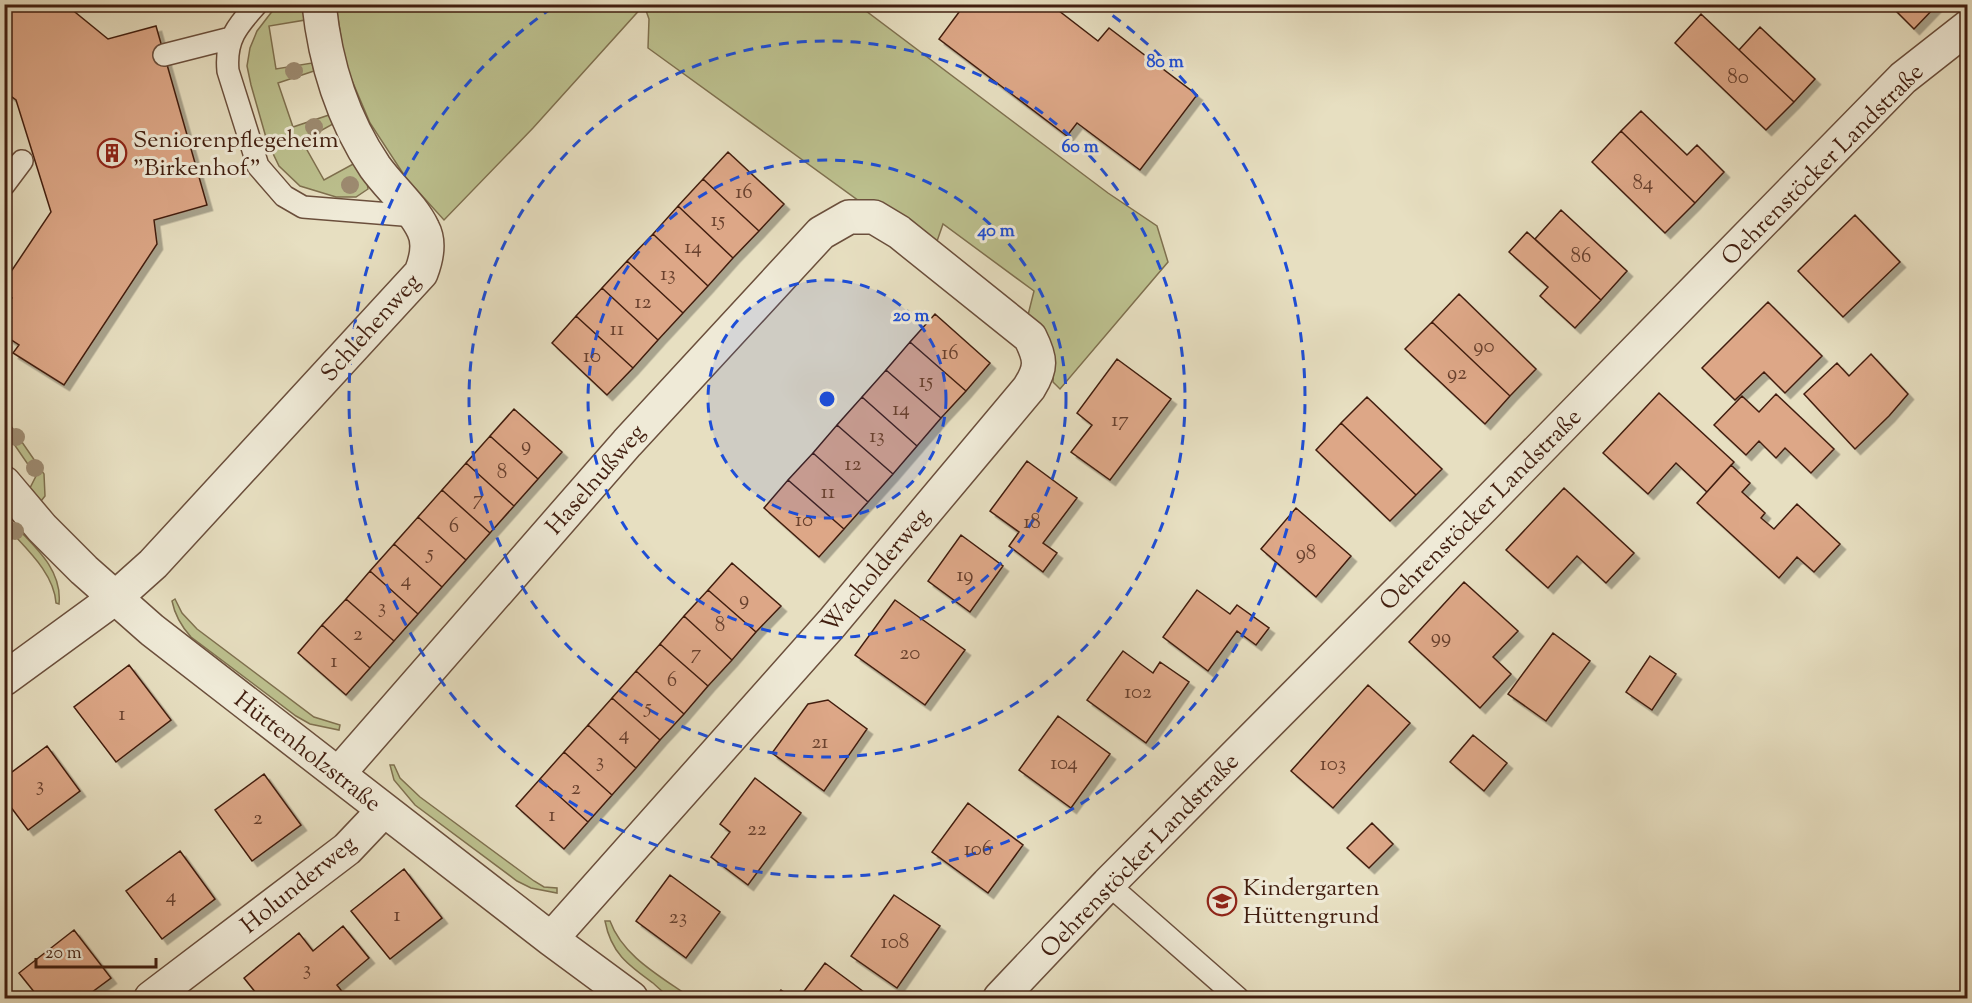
<svg xmlns="http://www.w3.org/2000/svg" width="1972" height="1003" font-family="'Sorts Mill Goudy',serif">
<style>
.green{fill:#bcc08e;stroke:#7f704f;stroke-width:1.5}
.building{fill:#dda787;stroke:#421f10;stroke-width:1.5;filter:url(#shadow)}
.lines{fill:none;stroke-linecap:round;stroke-linejoin:round}
.service-casing{stroke:#6b4f3c;stroke-width:24}
.minor-casing{stroke:#6b4f3c;stroke-width:36}
.service{stroke:#efead7;stroke-width:21}
.minor{stroke:#efead7;stroke-width:33}
.tree{fill:#9d8b71}
.ring{fill:none;stroke:#1d4ed8;stroke-width:3;stroke-dasharray:10 8}
.labels{text-anchor:middle;stroke-width:6;stroke-linejoin:round;paint-order:stroke}
.number-label{font-size:21px;fill:#69412e}
.poi-label{font-size:24px;fill:#421f10;stroke:#efead7;text-anchor:start}
.street-label{font-size:24px;fill:#421f10;stroke:#efead7}
.centre{fill:#1d4ed8;stroke:#efead7;stroke-width:3}
.ring-label{font-size:18px;text-anchor:middle;font-weight:bold;fill:#1d4ed8;stroke:#efead7;stroke-width:6;stroke-linejoin:round;paint-order:stroke}
</style>
<defs>
<filter id="shadow"><feDropShadow dx="5.5" dy="5.5" stdDeviation="0" flood-color="#0004"/></filter>
</defs>
<rect width="100%" height="100%" fill="#e7dfc1"/>
<filter id="stains"><feTurbulence type="fractalNoise" baseFrequency=".00333" numOctaves="4"/><feColorMatrix values="0 0 0 0 .2 0 0 0 0 .09 0 0 0 0 .02 0 0 0 .5 -.17"/></filter>
<radialGradient id="worn" r=".72"><stop offset=".6" stop-color="#630" stop-opacity="0"/><stop offset="1" stop-color="#630" stop-opacity=".3"/></radialGradient>
<path class="green" d="M 277,5 L 304,5 L 305,20 L 269,26 L 276,69 L 312,63 L 314,71 L 278,83 L 293,127 L 329,115 L 333,124 L 302,141 L 324,180 L 355,163 L 367,182 L 368,189 L 356,197 L 336,197 L 300,186 L 279,166 L 267,141 L 251,85 L 247,66 L 250,48 L 257,31 Z
M 336,5 L 858,5 L 1108,193 L 1157,226 L 1168,262 L 1060,389 L 1053,382 C 1055,345 1056,344 1027,319 L 1034,291 L 943,224 L 935,247 L 873,211 L 648,48 L 649,19 L 644,5 L 533,128 L 444,220 L 406,178 L 370,123 L 345,64 Z
M 4,416 L 44,474 L 45,496 L 41,501 L 30,488 L 36,476 L 5,431 Z
M 4,514 C 27,541 63,565 59,604 L 56,603 C 54,572 24,547 5,525 Z
M 175,599 L 182,613 L 197,629 L 314,717 L 340,725 L 339,730 L 310,724 L 296,716 L 191,637 C 181,626 175,616 172,601 Z
M 390,765 L 394,765 L 400,778 L 420,797 L 534,881 L 544,887 L 557,888 L 557,893 L 531,888 L 517,881 L 415,805 L 394,780 Z
M 605,921 L 610,921 C 623,957 662,977 691,998 C 685,999 677,1000 672,998 C 665,995 659,988 653,983 C 628,965 611,953 605,921 Z"/>
<path class="building" d="M 4,4 L 65,4 L 108,39 L 156,26 L 207,205 L 154,220 L 157,244 L 64,385 L 13,353 L 19,345 L 4,335 L 4,309 L 12,298 L 4,293 L 4,282 L 51,212 L 16,100 L 4,91 Z
M 965,4 L 1050,4 L 1098,41 L 1109,28 L 1197,95 L 1140,170 L 1077,123 L 1067,136 L 939,39 Z
M 1889,4 L 1938,4 L 1914,29 Z
M 1701,14 L 1794,102 L 1766,130 L 1675,43 Z
M 1760,27 L 1815,79 L 1794,102 L 1739,50 Z
M 1641,111 L 1687,155 L 1697,145 L 1724,172 L 1695,203 L 1621,131 Z
M 1621,131 L 1695,203 L 1665,233 L 1592,162 Z
M 728,152 L 784,204 L 759,231 L 703,179 Z
M 703,179 L 759,231 L 733,258 L 678,206 Z
M 678,206 L 733,258 L 708,286 L 653,234 Z
M 1561,210 L 1627,271 L 1601,300 L 1535,239 Z
M 1855,215 L 1900,262 L 1843,317 L 1798,271 Z
M 1527,232 L 1601,300 L 1575,328 L 1540,296 L 1548,287 L 1509,252 Z
M 653,234 L 708,286 L 683,313 L 627,261 Z
M 627,261 L 683,313 L 658,340 L 602,288 Z
M 602,288 L 658,340 L 633,368 L 576,316 Z
M 1459,294 L 1536,369 L 1510,396 L 1432,322 Z
M 1768,302 L 1822,356 L 1785,393 L 1764,372 L 1735,400 L 1702,368 Z
M 935,314 L 990,363 L 966,391 L 910,342 Z
M 576,316 L 633,368 L 607,395 L 552,343 Z
M 1432,322 L 1510,396 L 1485,424 L 1405,349 Z
M 910,342 L 966,391 L 941,418 L 886,370 Z
M 1871,354 L 1908,394 L 1889,416 L 1855,449 L 1804,394 L 1837,363 L 1849,376 Z
M 1117,359 L 1171,399 L 1110,480 L 1071,452 L 1092,425 L 1077,413 Z
M 886,370 L 941,418 L 917,446 L 862,397 Z
M 1659,393 L 1734,462 L 1707,492 L 1676,463 L 1648,494 L 1603,453 Z
M 1776,394 L 1834,449 L 1811,473 L 1785,448 L 1776,458 L 1759,441 L 1746,455 L 1714,425 L 1742,396 L 1759,412 Z
M 862,397 L 917,446 L 893,474 L 837,425 Z
M 1367,397 L 1442,469 L 1416,495 L 1341,423 Z
M 514,409 L 562,452 L 538,479 L 490,436 Z
M 1341,423 L 1416,495 L 1390,521 L 1316,450 Z
M 837,425 L 893,474 L 868,502 L 813,453 Z
M 490,436 L 538,479 L 514,506 L 466,463 Z
M 813,453 L 868,502 L 844,529 L 788,480 Z
M 1027,461 L 1077,498 L 1043,543 L 1057,553 L 1043,572 L 1009,546 L 1019,532 L 990,511 Z
M 466,463 L 514,506 L 490,533 L 442,490 Z
M 1731,465 L 1750,483 L 1742,492 L 1765,513 L 1761,518 L 1774,529 L 1797,504 L 1840,544 L 1814,572 L 1797,557 L 1779,578 L 1697,503 Z
M 788,480 L 844,529 L 819,557 L 764,508 Z
M 1564,488 L 1634,553 L 1606,583 L 1577,556 L 1548,588 L 1506,550 Z
M 442,490 L 490,533 L 466,560 L 418,517 Z
M 1296,508 L 1351,556 L 1316,597 L 1261,549 Z
M 418,517 L 466,560 L 442,587 L 394,544 Z
M 961,535 L 1003,566 L 970,612 L 928,581 Z
M 394,544 L 442,587 L 418,614 L 370,571 Z
M 732,563 L 781,606 L 756,632 L 708,590 Z
M 370,571 L 418,614 L 394,641 L 346,599 Z
M 1464,582 L 1518,631 L 1493,657 L 1511,674 L 1480,708 L 1409,642 Z
M 708,590 L 756,632 L 732,660 L 684,616 Z
M 1197,590 L 1230,614 L 1237,605 L 1269,628 L 1256,645 L 1237,631 L 1208,671 L 1163,637 Z
M 346,599 L 394,641 L 370,668 L 322,625 Z
M 895,600 L 965,650 L 925,705 L 855,655 Z
M 684,616 L 732,660 L 708,686 L 660,644 Z
M 322,625 L 370,668 L 346,695 L 298,653 Z
M 1553,633 L 1590,661 L 1546,721 L 1508,694 Z
M 660,644 L 708,686 L 684,714 L 636,671 Z
M 1123,651 L 1153,673 L 1160,662 L 1189,682 L 1146,743 L 1087,700 Z
M 1650,656 L 1676,674 L 1652,710 L 1626,692 Z
M 129,665 L 171,720 L 116,762 L 74,707 Z
M 636,671 L 684,714 L 660,740 L 612,698 Z
M 1368,685 L 1410,723 L 1333,808 L 1291,771 Z
M 612,698 L 660,740 L 636,768 L 588,725 Z
M 828,700 L 867,729 L 824,791 L 772,753 L 808,704 Z
M 1058,716 L 1110,754 L 1071,808 L 1019,770 Z
M 588,725 L 636,768 L 612,795 L 564,752 Z
M 1473,735 L 1507,763 L 1484,791 L 1450,762 Z
M 47,746 L 80,791 L 28,830 L 4,798 L 4,778 Z
M 564,752 L 612,795 L 588,822 L 540,779 Z
M 264,774 L 301,825 L 252,861 L 215,810 Z
M 755,778 L 801,813 L 748,885 L 711,857 L 730,832 L 720,824 Z
M 540,779 L 588,822 L 564,849 L 516,806 Z
M 968,803 L 1023,845 L 988,893 L 932,852 Z
M 1372,823 L 1393,844 L 1369,868 L 1347,848 Z
M 180,851 L 215,899 L 162,939 L 126,891 Z
M 404,869 L 442,918 L 390,959 L 351,911 Z
M 670,875 L 720,912 L 686,958 L 636,921 Z
M 894,895 L 940,926 L 897,988 L 851,956 Z
M 343,926 L 369,958 L 337,985 L 344,994 L 338,998 L 260,998 L 244,978 L 299,933 L 313,951 Z
M 74,930 L 111,978 L 84,998 L 39,998 L 19,973 Z
M 825,963 L 872,998 L 799,998 Z
M 781,990 L 793,998 L 775,998 Z"/>
<g class="lines">
<g class="service-casing">
<path id="service" d="M 257,4 C 237,26 225,40 228,71 L 258,166 L 284,196 L 303,207 L 415,216
M 164,55 L 231,38
M 4,185 L 22,161
M 1108,884 L 1238,998"/>
</g>
<g class="minor-casing">
<path id="minor" d="M 4,483 L 42,528 L 84,570 L 152,630 L 551,939 L 631,998
M 4,679 L 115,598 L 153,564 L 421,273 C 426,260 430,242 423,229 C 412,206 390,188 375,167 C 343,120 325,62 319,4
M 338,774 L 627,443 L 821,233 L 849,217 L 874,217 L 899,232 L 1030,337 C 1041,359 1042,367 1029,388 L 832,623 L 551,939
M 151,998 L 347,849 L 384,810
M 1000,998 L 1108,884 L 1483,507 L 1903,78 L 1968,27"/>
</g>
<use href="#service" class="service"/>
<use href="#minor" class="minor"/>
</g>
<g class="tree">
<circle cx="294" cy="71" r="9"/>
<circle cx="314" cy="127" r="9"/>
<circle cx="350" cy="185" r="9"/>
<circle cx="16" cy="437" r="9"/>
<circle cx="35" cy="468" r="9"/>
<circle cx="15" cy="531" r="9"/>
</g>
<circle cx="827" cy="399" r="119" fill="#1d4ed8" fill-opacity=".12"/>
<g class="ring">
<circle cx="827" cy="399" r="119"/>
<circle cx="827" cy="399" r="239"/>
<circle cx="827" cy="399" r="358"/>
<path d="M1098 5A478 478 0 1 1 556 5"/>
</g>
<defs>
<g id="building-ring" transform="scale(1.5)"><circle r="9.5" fill="#efead7" stroke="#8f2418" stroke-width="1.5"/><path d="M-4-6H4V6H1V3H-1V6H-4ZM-2.5-4.3h1.7v1.8h-1.7ZM.8-4.3h1.7v1.8H.8ZM-2.5-1h1.7V.8h-1.7ZM.8-1h1.7V.8H.8Z" fill="#8f2418"/></g>
<g id="school-ring" transform="scale(1.5)"><circle r="9.5" fill="#efead7" stroke="#8f2418" stroke-width="1.5"/><path d="M0-5L7-2L0 1L-7-2ZM-4 1L0 2.5L4 1V4Q0 6-4 4Z" fill="#8f2418"/></g>
</defs>
<g fill-rule="evenodd">
<use href="#building-ring" x="112" y="153"/>
<use href="#school-ring" x="1222" y="901"/>
</g>
<g class="labels">
<g class="number-label">
<text x="1738" y="83">80</text>
<text x="1643" y="189">84</text>
<text x="744" y="198">16</text>
<text x="718" y="226">15</text>
<text x="693" y="253">14</text>
<text x="1581" y="262">86</text>
<text x="668" y="280">13</text>
<text x="643" y="308">12</text>
<text x="617" y="335">11</text>
<text x="1484" y="352">90</text>
<text x="950" y="359">16</text>
<text x="592" y="362">10</text>
<text x="1457" y="379">92</text>
<text x="926" y="387">15</text>
<text x="901" y="415">14</text>
<text x="1120" y="426">17</text>
<text x="877" y="442">13</text>
<text x="526" y="451">9</text>
<text x="853" y="470">12</text>
<text x="502" y="478">8</text>
<text x="828" y="498">11</text>
<text x="478" y="505">7</text>
<text x="804" y="526">10</text>
<text x="1032" y="528">18</text>
<text x="454" y="532">6</text>
<text x="430" y="559">5</text>
<text x="1306" y="559">98</text>
<text x="965" y="581">19</text>
<text x="406" y="586">4</text>
<text x="744" y="605">9</text>
<text x="382" y="613">3</text>
<text x="720" y="631">8</text>
<text x="358" y="640">2</text>
<text x="1441" y="643">99</text>
<text x="696" y="659">7</text>
<text x="910" y="659">20</text>
<text x="334" y="667">1</text>
<text x="672" y="686">6</text>
<text x="1138" y="698">102</text>
<text x="648" y="713">5</text>
<text x="122" y="720">1</text>
<text x="624" y="740">4</text>
<text x="820" y="748">21</text>
<text x="600" y="767">3</text>
<text x="1064" y="769">104</text>
<text x="1333" y="770">103</text>
<text x="40" y="791">3</text>
<text x="576" y="794">2</text>
<text x="552" y="821">1</text>
<text x="258" y="824">2</text>
<text x="757" y="835">22</text>
<text x="978" y="855">106</text>
<text x="171" y="902">4</text>
<text x="397" y="921">1</text>
<text x="678" y="923">23</text>
<text x="895" y="948">108</text>
<text x="307" y="975">3</text>
</g>
<g class="poi-label">
<text x="133" y="147">Seniorenpflegeheim<tspan x="133" dy="28">"Birkenhof"</tspan></text>
<text x="1243" y="895">Kindergarten<tspan x="1243" dy="28">Hüttengrund</tspan></text>
</g>
<g class="street-label">
<text transform="translate(1822 164) rotate(-45)" y="8">Oehrenstöcker Landstraße</text>
<text transform="translate(370 327) rotate(-48)" y="8">Schlehenweg</text>
<text transform="translate(595 479) rotate(-49)" y="8">Haselnußweg</text>
<text transform="translate(1480 509) rotate(-45)" y="8">Oehrenstöcker Landstraße</text>
<text transform="translate(875 570) rotate(-50)" y="8">Wacholderweg</text>
<text transform="translate(308 751) rotate(38)" y="8">Hüttenholzstraße</text>
<text transform="translate(1139 855) rotate(-46)" y="8">Oehrenstöcker Landstraße</text>
<text transform="translate(298 884) rotate(-39)" y="8">Holunderweg</text>
</g>
</g>
<circle cx="827" cy="399" r="9" class="centre"/>
<g class="ring-label">
<text x="1165" y="67">80 m</text>
<text x="1080" y="152">60 m</text>
<text x="996" y="236">40 m</text>
<text x="911" y="321">20 m</text>
</g>
<rect width="1972" height="1003" fill="none" stroke="#e7dfc1" stroke-width="24"/>
<rect x="6" y="6" width="1960" height="991" fill="none" stroke="#421f10" stroke-width="3"/>
<rect x="12" y="12" width="1948" height="979" fill="none" stroke="#421f10" stroke-width="1.5"/>
<path d="M36 958v9h120v-9" fill="none" stroke="#421f10" stroke-width="3"/>
<text x="45" y="958" font-size="18" fill="#421f10" stroke="#efead7" stroke-width="4.5" paint-order="stroke">20 m</text>
<rect width="100%" height="100%" filter="url(#stains)"/>
<rect width="100%" height="100%" fill="url(#worn)"/>
</svg>
